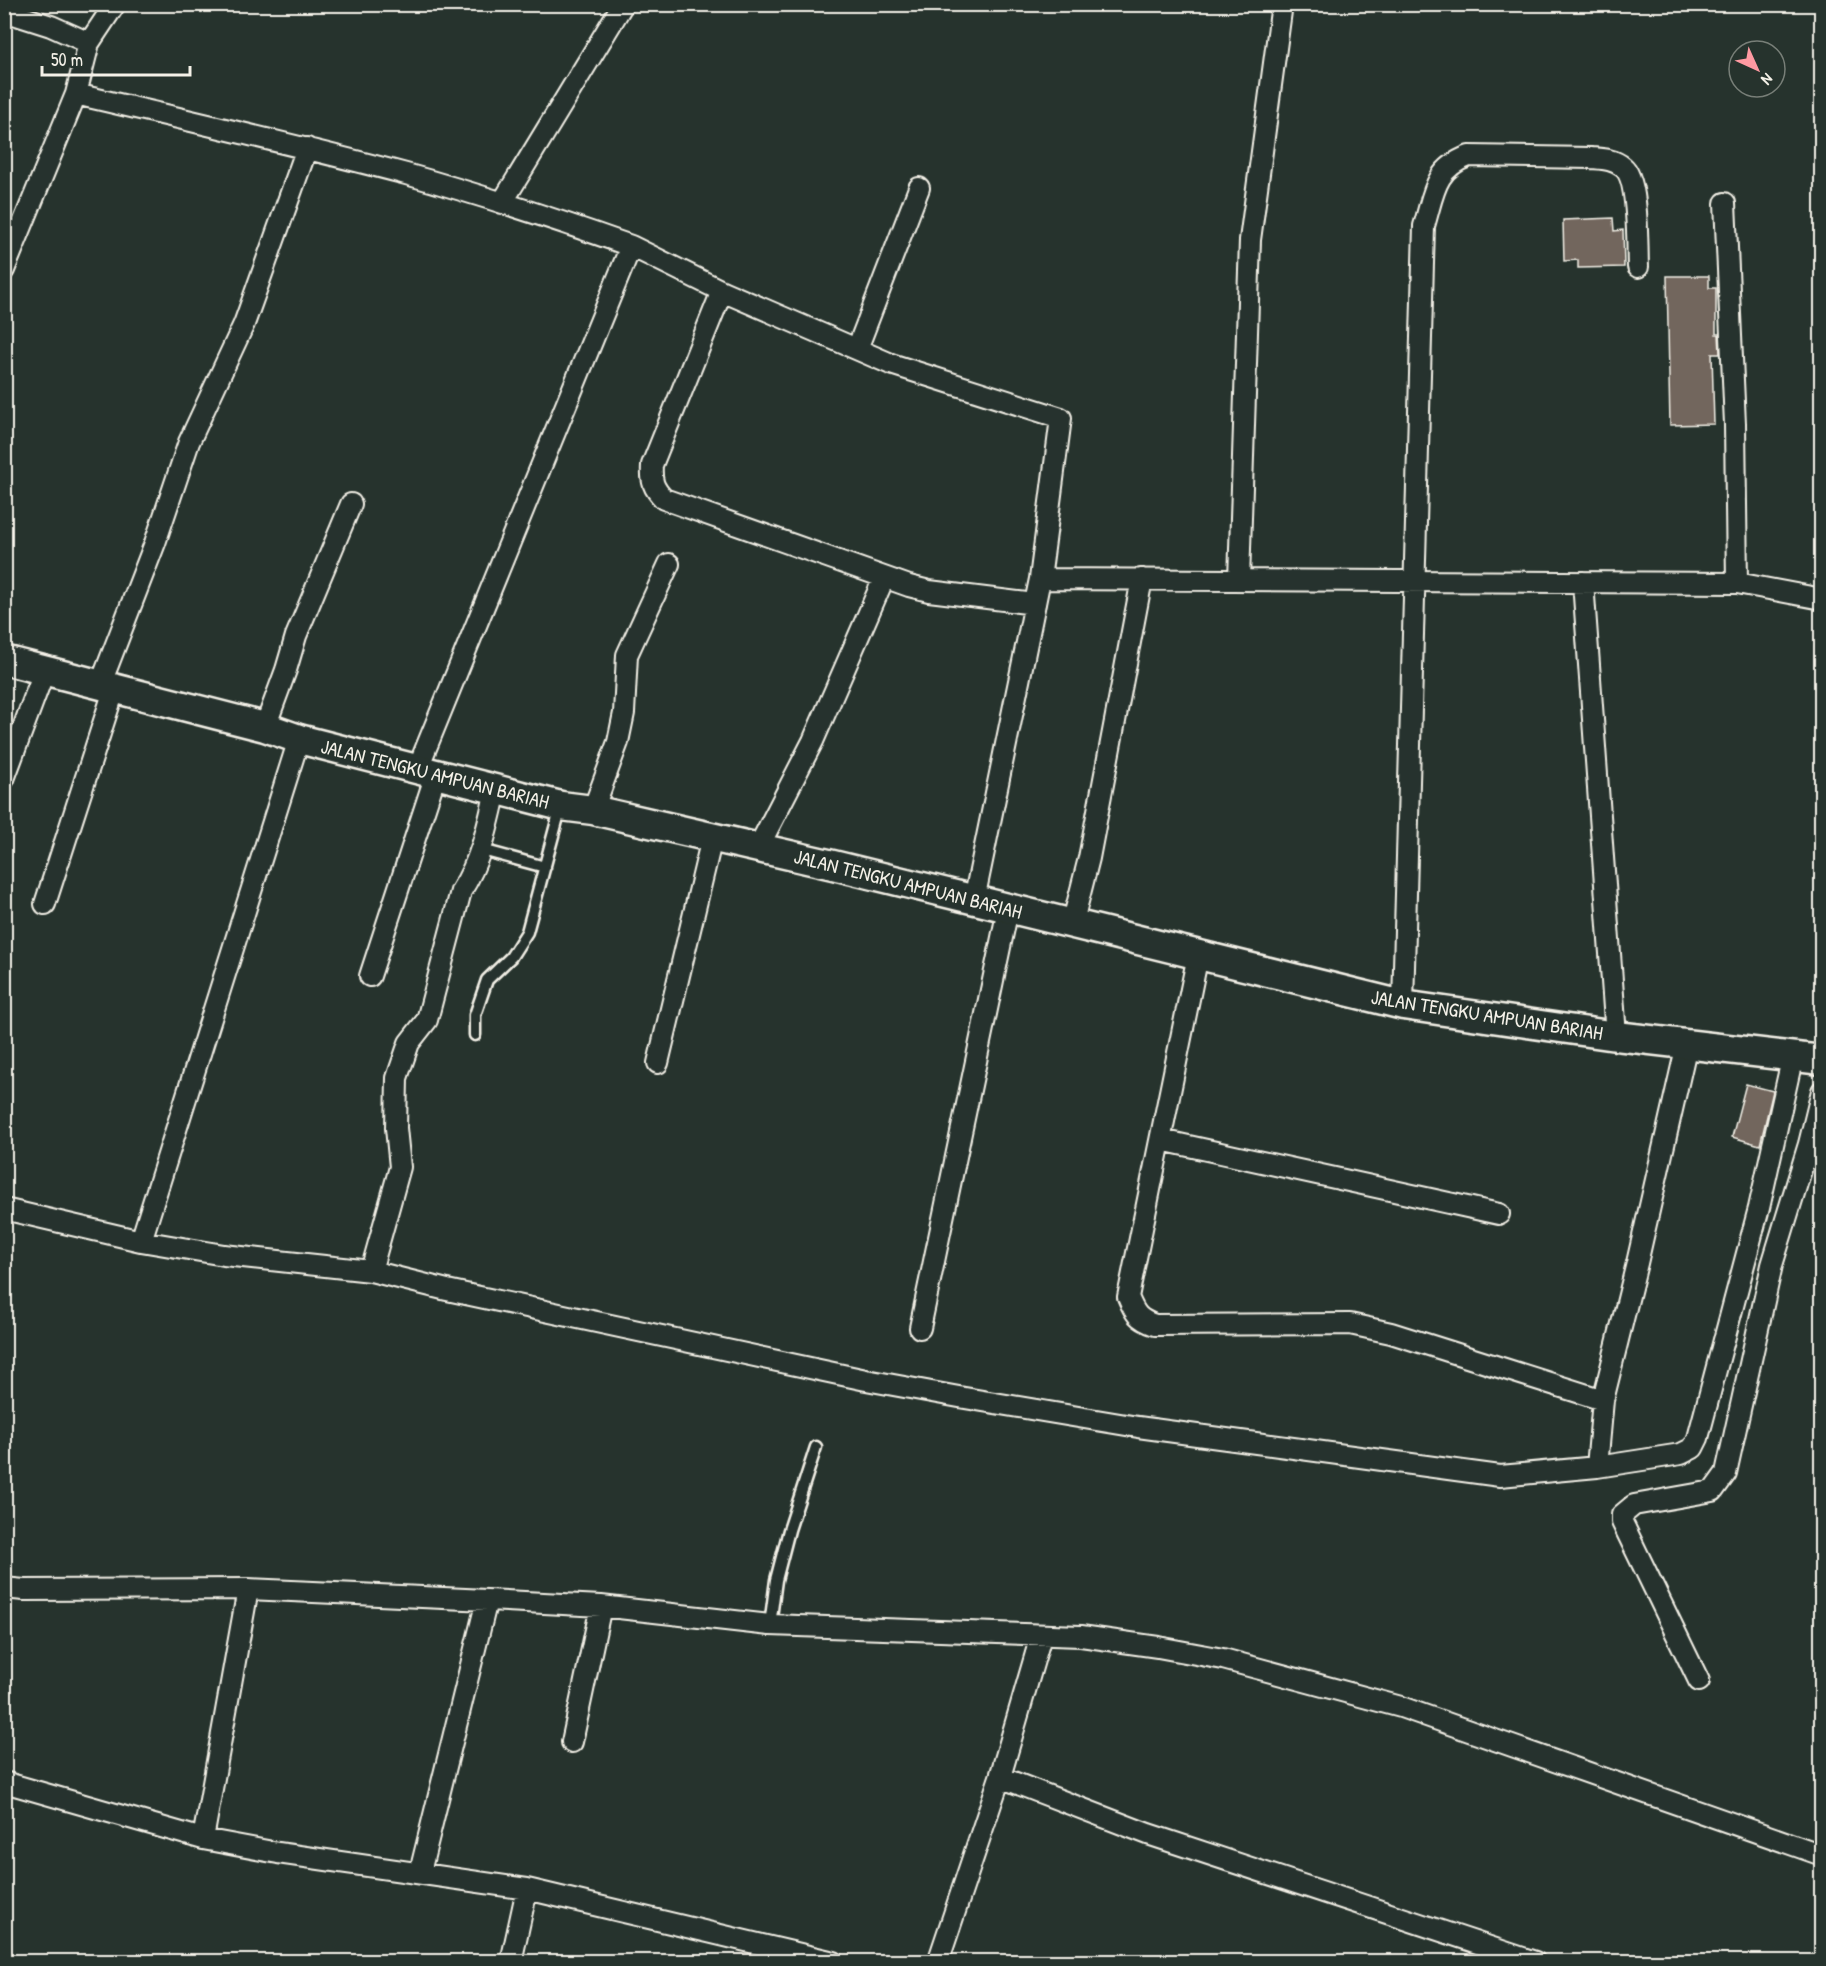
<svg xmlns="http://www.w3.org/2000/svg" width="1826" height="1966" font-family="'Patrick Hand',sans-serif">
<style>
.building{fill:#72665d;stroke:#f4f1e8;stroke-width:1.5}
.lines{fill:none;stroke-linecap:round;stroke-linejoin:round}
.service-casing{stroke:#f4f1e8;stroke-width:15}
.minor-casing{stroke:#f4f1e8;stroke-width:24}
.secondary-casing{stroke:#f4f1e8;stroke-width:33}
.service{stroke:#26332d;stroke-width:10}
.minor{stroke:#26332d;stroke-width:20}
.secondary{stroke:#26332d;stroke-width:28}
.labels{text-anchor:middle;stroke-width:4.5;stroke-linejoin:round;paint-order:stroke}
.street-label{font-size:20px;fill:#f4f1e8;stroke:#26332d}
</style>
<rect width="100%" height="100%" fill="#26332d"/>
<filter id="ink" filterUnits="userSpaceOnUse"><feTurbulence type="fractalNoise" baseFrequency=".0167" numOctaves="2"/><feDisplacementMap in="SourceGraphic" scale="12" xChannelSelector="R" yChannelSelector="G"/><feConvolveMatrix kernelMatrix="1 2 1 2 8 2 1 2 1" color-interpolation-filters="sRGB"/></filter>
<g filter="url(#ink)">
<path class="building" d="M 1613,218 L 1614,231 L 1623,230 L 1624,267 L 1578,268 L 1578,260 L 1564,261 L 1563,220 Z
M 1667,276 L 1709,276 L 1709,288 L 1716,288 L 1716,334 L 1719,334 L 1720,354 L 1712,354 L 1714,424 L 1670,425 Z
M 1746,1084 L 1773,1091 L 1760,1145 L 1732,1137 Z"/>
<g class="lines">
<g class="service-casing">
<path id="service" d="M 482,850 L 545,867
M 475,1035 L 475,1015 L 487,980 L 511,957 L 527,932 L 561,806
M 770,1625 L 776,1580 L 789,1530 L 816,1447"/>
</g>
<g class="minor-casing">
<path id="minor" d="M 4,11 L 51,26 L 89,43 L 76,94 L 4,270
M 89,43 L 115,4
M 76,94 C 186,120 297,145 406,174 C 482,195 557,220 631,246
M 502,203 L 623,4
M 1725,203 L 1735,424 L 1737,583
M 722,291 L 652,465 C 651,481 653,488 664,499 L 909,586 L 929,591 L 1035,604
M 857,349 L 919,188
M 1040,579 L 1737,583 L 1822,599
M 1239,580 L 1250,240 L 1282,4
M 1583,582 L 1616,1036
M 101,683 L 155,543 L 189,442 L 244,324 L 307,148
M 265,727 L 286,670 L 296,636 L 351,504
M 417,770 L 631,246 L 722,291 L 891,364 L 1061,418 L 1040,579 L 974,900
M 4,779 L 45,669
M 593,810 L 618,742 L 624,713 L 627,655 L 669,564
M 758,848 L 813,741 L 884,578
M 45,904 L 115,687
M 1072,925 L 1089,858 L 1142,579
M 1198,955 L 1128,1297 C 1135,1314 1138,1319 1155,1325 L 1350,1324 L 1391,1333 L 1603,1400
M 370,976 L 436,774
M 1403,1005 L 1424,226 C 1434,193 1434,169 1469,156 L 1591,158 C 1602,159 1614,159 1623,167 C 1639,179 1637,245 1638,267
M 658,1063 L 712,838
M 1161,1140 L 1499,1214
M 4,1209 L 141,1241 L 224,1255 L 371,1271 L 447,1290 L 866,1380 L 959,1397 L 1138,1427 L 1500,1476 L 1597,1467 L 1603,1400 L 1637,1263 L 1687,1044
M 141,1241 L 299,739
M 371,1271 L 400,1167 L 396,1128 L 397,1078 L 409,1043 L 427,1020 L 461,891 C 481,860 488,826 496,790
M 920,1328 L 1008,909
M 1597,1467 L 1681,1454 L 1693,1448 L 1698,1438 L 1759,1208 L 1793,1055
M 4,1588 L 24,1590 L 248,1589 L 487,1600 L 601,1606 L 770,1625 L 1081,1636 L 1158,1647 L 1223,1659 L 1401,1707 L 1822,1855
M 1699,1681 L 1622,1522 L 1622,1515 L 1634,1505 L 1713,1491 L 1726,1473 L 1772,1265 L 1809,1144 L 1822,1091
M 572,1742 L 601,1606
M 1000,1777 L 1148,1834 L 1535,1962
M 4,1782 L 203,1839 L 278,1853 L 527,1889 L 834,1962
M 203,1839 L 248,1589
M 420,1872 L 487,1600
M 511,1962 L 527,1889
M 938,1962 L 1000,1777 L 1041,1636"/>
</g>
<g class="secondary-casing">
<path id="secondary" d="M 4,660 L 265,727 L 299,739 L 561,806 L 593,810 L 833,865 L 1403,1005 L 1616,1036 L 1822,1060"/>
</g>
<use href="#service" class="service"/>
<use href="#minor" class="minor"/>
<use href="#secondary" class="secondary"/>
</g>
</g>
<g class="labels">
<g class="street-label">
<text transform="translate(435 774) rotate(14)" y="7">JALAN TENGKU AMPUAN BARIAH</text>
<text transform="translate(908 884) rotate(14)" y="7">JALAN TENGKU AMPUAN BARIAH</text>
<text transform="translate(1487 1015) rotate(9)" y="7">JALAN TENGKU AMPUAN BARIAH</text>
</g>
</g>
<rect width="1826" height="1966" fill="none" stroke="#26332d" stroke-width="24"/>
<rect x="12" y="12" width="1802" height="1942" fill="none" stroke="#f4f1e8" stroke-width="2" filter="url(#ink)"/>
<g transform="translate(1757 69) rotate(135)"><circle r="28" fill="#26332d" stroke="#787f78" stroke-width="1.5"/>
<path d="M0-4.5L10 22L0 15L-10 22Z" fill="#ff9aa2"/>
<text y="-9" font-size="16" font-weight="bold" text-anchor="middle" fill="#f4f1e8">N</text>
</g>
<path d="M42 66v9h148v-9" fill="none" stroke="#f4f1e8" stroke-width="3"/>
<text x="51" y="66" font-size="18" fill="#f4f1e8" stroke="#26332d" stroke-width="4.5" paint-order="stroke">50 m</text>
</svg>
